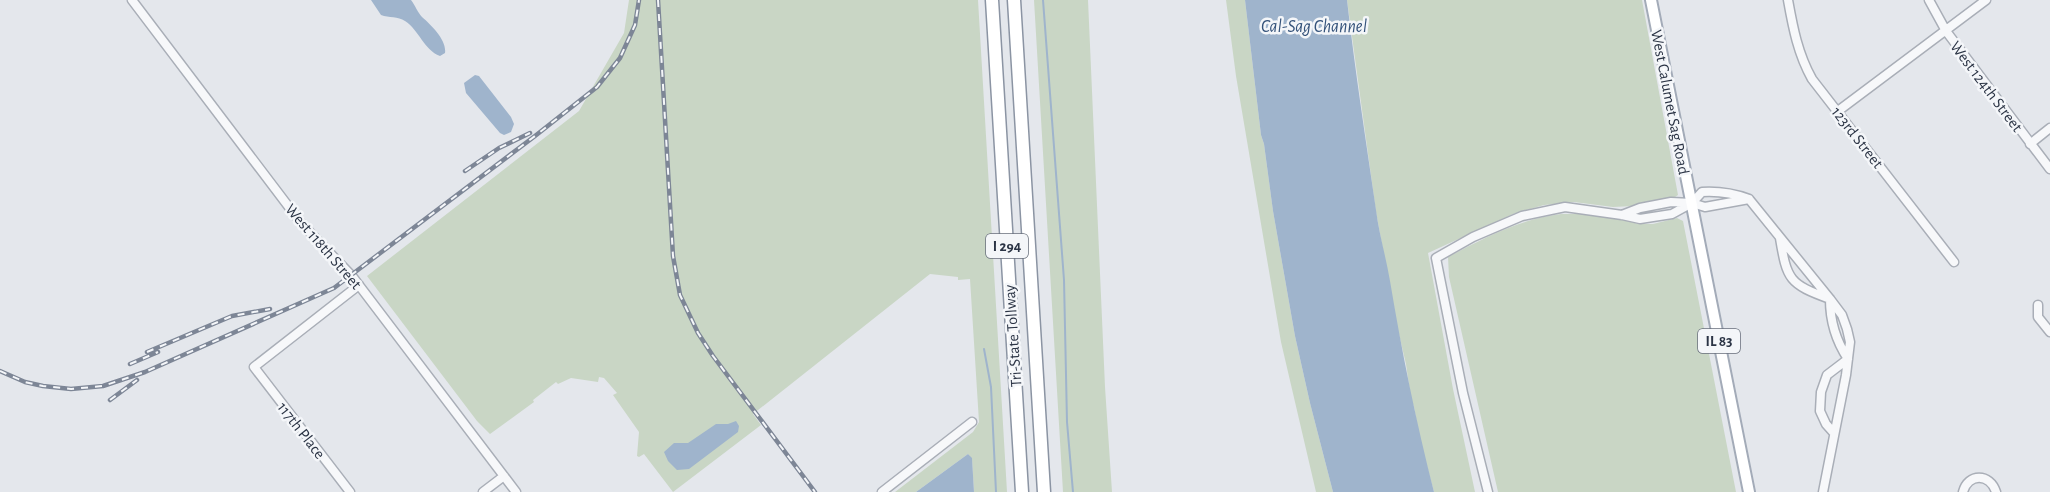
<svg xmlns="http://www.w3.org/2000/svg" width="2050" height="492" font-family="'Alegreya Sans',sans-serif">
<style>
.green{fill:#c9d6c5}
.water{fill:#9fb4cc}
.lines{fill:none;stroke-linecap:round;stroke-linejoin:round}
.stream{stroke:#9fb4cc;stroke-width:2}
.minor-casing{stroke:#a9aeb7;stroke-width:11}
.major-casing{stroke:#a3abb8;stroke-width:14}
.highway-casing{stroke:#8b94a3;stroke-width:15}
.minor{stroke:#f7f8fa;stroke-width:8}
.major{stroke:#fff;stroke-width:10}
.highway{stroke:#fff;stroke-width:12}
.rail-casing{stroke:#7d8696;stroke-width:4.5}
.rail{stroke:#f4f6f9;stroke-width:2;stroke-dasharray:7;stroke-linecap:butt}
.labels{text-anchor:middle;stroke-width:5;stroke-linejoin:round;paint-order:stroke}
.shield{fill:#f4f6f9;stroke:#676e7b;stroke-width:1.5}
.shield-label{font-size:15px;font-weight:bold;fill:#2b3445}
.street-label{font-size:16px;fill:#2b3445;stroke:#f4f6f9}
.water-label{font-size:18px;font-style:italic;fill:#34527a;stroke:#f4f6f9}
</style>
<rect width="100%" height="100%" fill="#e4e7ec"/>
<path class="green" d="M 629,0 L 978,0 L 1007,492 L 974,492 L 972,459 L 968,454 L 916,492 L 895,492 L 973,432 L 979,422 L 970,279 L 958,280 L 958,277 L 930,274 L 753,414 L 761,425 L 673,492 L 644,454 L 639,457 L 637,456 L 639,432 L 613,395 L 617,393 L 604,378 L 599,377 L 598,382 L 571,378 L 558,384 L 556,382 L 533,400 L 534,402 L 490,434 L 477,421 L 367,276 L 579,111 L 624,33 Z
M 1034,0 L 1088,0 L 1105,387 L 1112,492 L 1063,492 Z
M 1226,0 L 1245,0 L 1261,135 L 1264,144 L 1273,211 L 1295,336 L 1310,403 L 1333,492 L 1316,492 L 1281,342 L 1236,76 Z
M 1347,0 L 1642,0 L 1678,195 L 1672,199 L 1633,206 L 1613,207 L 1574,202 L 1544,205 L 1513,214 L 1428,253 L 1453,389 L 1475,492 L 1434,492 L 1420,440 L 1414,407 L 1411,399 L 1406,364 L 1397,326 L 1376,212 Z
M 1561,214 L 1590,214 L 1618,218 L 1638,224 L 1653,224 L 1677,218 L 1683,221 L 1736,492 L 1498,492 L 1449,277 L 1448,257 C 1484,238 1520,219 1561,214 Z"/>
<path class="water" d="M 371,0 L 411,0 C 415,5 418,13 422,17 C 431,25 447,40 445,53 L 440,56 C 424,50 419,30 405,21 C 398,16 389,18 381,15 Z
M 1245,0 L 1347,0 C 1355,71 1366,141 1376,210 C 1379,234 1386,257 1390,281 C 1402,353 1416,421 1434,492 L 1333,492 L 1310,403 L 1295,336 L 1273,211 L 1264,144 L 1261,135 Z
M 475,75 L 479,76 L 511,117 L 514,124 L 511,132 L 504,135 L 500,133 L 466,93 L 464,83 Z
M 736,421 L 739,426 L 738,432 L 689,469 L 677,470 L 668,461 L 664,452 L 674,443 L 688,443 L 716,424 L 728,424 Z
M 968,454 L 972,458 L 974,492 L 916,492 Z"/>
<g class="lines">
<path class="stream" d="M 1043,0 L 1064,280 L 1067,422 L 1073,492
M 984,349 L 991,387 L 996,492"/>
<g class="minor-casing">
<path id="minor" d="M 132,0 L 301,223 L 352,276 L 516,492
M 1788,0 C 1793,28 1798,54 1812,79 L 1954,262
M 1929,0 L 1946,31 L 2050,169
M 1838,111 L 1986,0
M 2030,144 L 2050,128
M 1622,215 L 1640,208 L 1671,202 L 1692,203 L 1705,207 L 1749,199
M 1780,238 C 1787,280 1789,284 1830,299 C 1830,320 1836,341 1848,359 L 1827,375 L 1821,392 L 1820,411 L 1826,424 L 1834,433
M 2038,305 L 2038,317 L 2050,332
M 350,492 L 254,367 L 359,285
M 483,492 L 504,476
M 882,492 L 972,422
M 1488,492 L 1463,393 L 1436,258 L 1473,237 L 1522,216 L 1565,207 L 1622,215 L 1640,219 L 1672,214 L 1692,203 L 1702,192 C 1719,191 1733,193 1749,199 L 1830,299 L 1842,315 L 1847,329 L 1850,342 L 1846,375 L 1823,492
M 1963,492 C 1968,473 1990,473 1996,492"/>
</g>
<g class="major-casing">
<path id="major" d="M 1651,0 L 1749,492"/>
</g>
<g class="highway-casing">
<path id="highway" d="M 992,0 L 1022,492
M 1014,0 L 1044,492"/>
</g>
<use href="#minor" class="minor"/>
<use href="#major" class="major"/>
<use href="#highway" class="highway"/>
<g class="rail-casing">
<path id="rail" d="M 658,0 L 673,256 L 680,295 L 698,333 L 713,356 L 815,492
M 465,171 L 499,148 L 530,133
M 147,352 L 232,316 L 270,309
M 130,364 L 158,352
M 0,371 L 25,382 L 43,386 L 71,389 L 103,386 L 145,372 L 334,288 L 535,136 L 597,87 L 620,58 L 635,25 L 639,0
M 110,400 L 137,380"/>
</g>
<use href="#rail" class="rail"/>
</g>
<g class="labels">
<g class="shield">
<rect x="986" y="234" width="42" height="24" rx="4.5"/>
<rect x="1698" y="329" width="42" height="24" rx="4.5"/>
</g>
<g class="shield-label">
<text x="1007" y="251">I 294</text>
<text x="1719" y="346">IL 83</text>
</g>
<g class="street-label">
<text transform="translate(1987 86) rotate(53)" y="6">West 124th Street</text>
<text transform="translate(1671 102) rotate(79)" y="6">West Calumet Sag Road</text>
<text transform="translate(1858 137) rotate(52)" y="6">123rd Street</text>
<text transform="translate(324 246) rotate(49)" y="6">West 118th Street</text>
<text transform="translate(1012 336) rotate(-94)" y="6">Tri-State Tollway</text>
<text transform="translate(302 430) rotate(52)" y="6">117th Place</text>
</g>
<g class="water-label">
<text x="1314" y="32">Cal-Sag Channel</text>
</g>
</g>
</svg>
